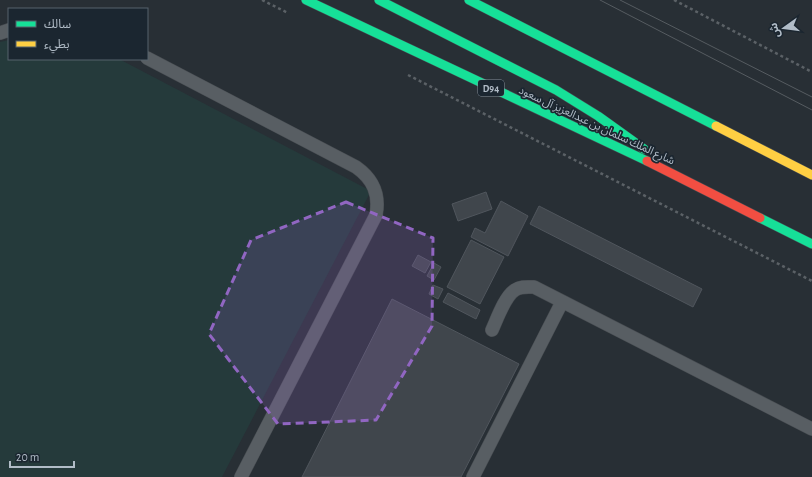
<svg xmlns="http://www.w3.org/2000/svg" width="812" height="477" font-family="'Alegreya Sans','Noto Sans Arabic',sans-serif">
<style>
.garden{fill:#253a3b}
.building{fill:#40464c;stroke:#50565d}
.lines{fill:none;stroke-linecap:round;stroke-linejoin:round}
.lane-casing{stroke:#464b50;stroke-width:14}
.fast-casing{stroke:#454c52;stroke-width:10}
.slow-casing{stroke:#454c52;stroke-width:10}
.jam-casing{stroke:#454c52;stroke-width:10}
.path{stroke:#5b6166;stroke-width:2.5;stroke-dasharray:3 3;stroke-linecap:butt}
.lane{stroke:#585e63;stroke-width:13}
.fast{stroke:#16e098;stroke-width:9}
.slow{stroke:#ffcf43;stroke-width:9}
.jam{stroke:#f24e42;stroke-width:9}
.tram{stroke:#565c61;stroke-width:1}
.marked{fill:#9166c2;fill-opacity:0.2;stroke:#9166c2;stroke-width:3;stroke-dasharray:8 5;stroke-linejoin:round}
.labels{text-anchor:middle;stroke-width:3.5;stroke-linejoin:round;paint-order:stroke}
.shield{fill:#1b2630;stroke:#848f9a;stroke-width:1}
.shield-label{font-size:10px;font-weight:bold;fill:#b1bcc7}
.street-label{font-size:11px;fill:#b1bcc7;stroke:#1b2630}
</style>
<rect width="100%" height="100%" fill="#282f35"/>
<path class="garden" d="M 9,40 L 9,59 L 119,59 L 371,191 L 222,477 L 0,477 L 0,42 Z"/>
<path class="building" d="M 486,192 L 492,209 L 458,221 L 452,204 Z
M 501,201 L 528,216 L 508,256 L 471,237 L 475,228 L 485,233 Z
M 539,206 L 702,289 L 693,307 L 530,224 Z
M 471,240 L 504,257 L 480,304 L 447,287 Z
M 418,255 L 431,262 L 425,273 L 412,266 Z
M 434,263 L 441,267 L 434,280 L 427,276 Z
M 433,285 L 443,289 L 438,299 L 429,294 Z
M 448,293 L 480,310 L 476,319 L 443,302 Z
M 392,299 L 519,364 L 461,477 L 302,477 Z"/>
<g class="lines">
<g class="lane-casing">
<path id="lane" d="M 0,33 L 9,30
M 147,58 L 356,167 C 373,179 380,194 376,215 L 241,477
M 492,330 C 497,319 505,296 515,290 C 521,286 527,287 534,287 L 812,429
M 473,477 L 562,302"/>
</g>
<g class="fast-casing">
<path id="fast" d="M 306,0 L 647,161
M 379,0 L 556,90 L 598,116 L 644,149
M 469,0 L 716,126
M 760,218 L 812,244"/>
</g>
<g class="slow-casing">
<path id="slow" d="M 716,126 L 812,175"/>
</g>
<g class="jam-casing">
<path id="jam" d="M 647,161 L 760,218"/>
</g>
<path class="path" d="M 262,0 L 288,13
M 674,0 L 812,72
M 408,75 L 812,281"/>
<use href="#lane" class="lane"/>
<use href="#fast" class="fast"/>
<use href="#slow" class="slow"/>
<use href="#jam" class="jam"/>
<path class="tram" d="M 600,0 L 812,110
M 620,0 L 812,97"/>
</g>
<path class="marked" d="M 346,202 L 433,238 L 432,326 L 376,420 L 278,424 L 209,334 L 251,240 Z"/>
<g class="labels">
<rect class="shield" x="478" y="80" width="26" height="16" rx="3"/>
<g class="shield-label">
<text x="491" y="92">D94</text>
</g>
<g class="street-label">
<text transform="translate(597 125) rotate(25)" y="4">شارع الملك سلمان بن عبدالعزيز آل سعود</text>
</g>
</g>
<rect x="8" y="8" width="140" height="52" fill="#1b2630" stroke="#57626c"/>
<rect x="16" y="21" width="20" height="6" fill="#16e098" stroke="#57626c"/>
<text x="44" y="28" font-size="12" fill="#b1bcc7">سالك</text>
<rect x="16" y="41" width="20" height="6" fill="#ffcf43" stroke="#57626c"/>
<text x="44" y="48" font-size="12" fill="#b1bcc7">بطيء</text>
<g transform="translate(784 28) rotate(256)" stroke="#1b2630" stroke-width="3" paint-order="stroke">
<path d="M0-3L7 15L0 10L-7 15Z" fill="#b1bcc7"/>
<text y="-6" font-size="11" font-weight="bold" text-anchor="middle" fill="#b1bcc7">ش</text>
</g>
<path d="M10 461v6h64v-6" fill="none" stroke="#b1bcc7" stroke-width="2"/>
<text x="16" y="461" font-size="12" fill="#b1bcc7" stroke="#1b2630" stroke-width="3" paint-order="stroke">20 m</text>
</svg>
